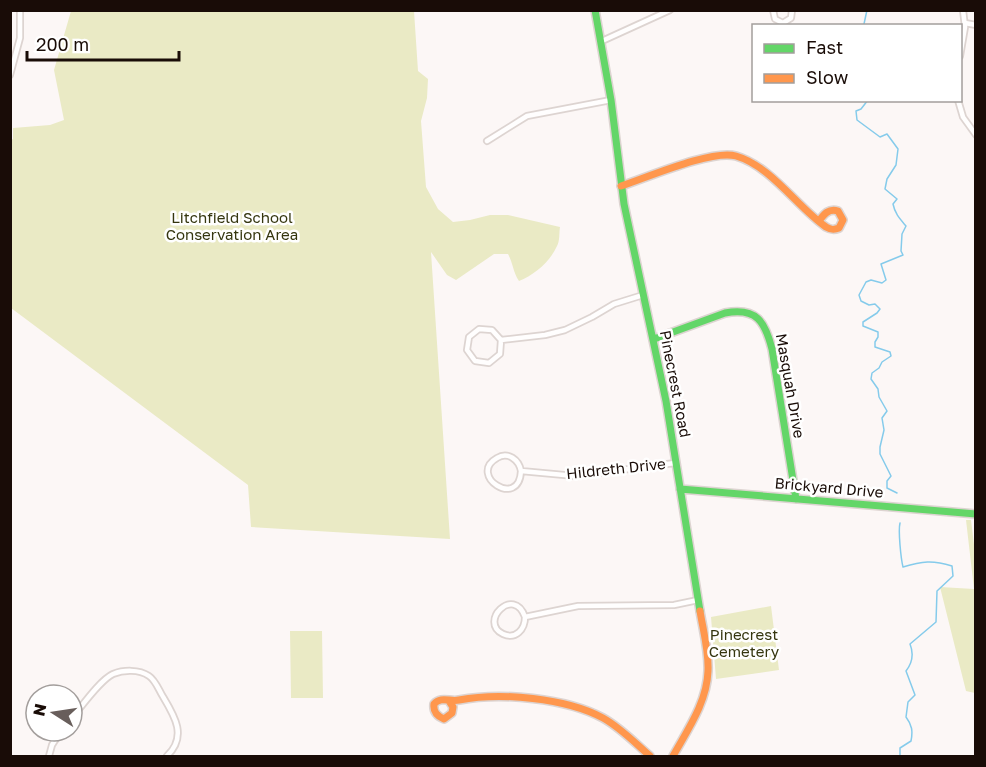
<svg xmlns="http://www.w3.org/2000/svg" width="986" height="767" font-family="'Golos Text',sans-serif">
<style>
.green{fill:#eaeac5}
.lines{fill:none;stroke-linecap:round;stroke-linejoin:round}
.stream{stroke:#85cbeb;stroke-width:1.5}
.street-casing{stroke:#ddd4d1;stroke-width:8}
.fast-casing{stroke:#ddd4d1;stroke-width:10}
.slow-casing{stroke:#ddd4d1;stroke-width:10}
.street{stroke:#fffefe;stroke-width:4.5}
.fast{stroke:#63d668;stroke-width:7}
.slow{stroke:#ff974d;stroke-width:7}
.labels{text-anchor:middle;stroke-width:5;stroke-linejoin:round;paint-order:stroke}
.park-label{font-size:15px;fill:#35360f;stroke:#fff}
.street-label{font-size:15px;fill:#190c07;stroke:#fff}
</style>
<rect width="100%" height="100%" fill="#fcf7f6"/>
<path class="green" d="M 71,11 L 414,11 L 418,71 L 428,79 L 427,98 L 421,121 L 426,187 L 438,209 L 453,222 L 470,220 L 490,215 L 508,215 L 560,227 C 559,233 560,241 557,246 C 550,262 534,275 519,281 C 513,272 513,263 508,254 L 494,254 L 456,280 L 447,275 L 431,252 L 450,539 L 251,527 L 248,485 L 11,308 L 11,140 L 13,139 L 13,128 L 50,125 L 64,120 L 54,70 Z
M 966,520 L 971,520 L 976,561 L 975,693 L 966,691 L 940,587 L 974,589 Z
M 771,606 L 779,670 L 716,679 L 711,617 Z
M 290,631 L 322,631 L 323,698 L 291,698 Z"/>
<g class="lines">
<path class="stream" d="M 866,26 L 864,24 L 867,10
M 868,100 L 861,109 L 856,111 L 857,120 L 880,137 L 887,134 L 898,149 L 896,165 L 887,179 L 885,189 L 897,199 L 893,204 C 895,214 900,219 906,226 L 902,234 L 901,251 L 903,255 L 881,264 L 886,280 L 882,283 L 871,280 L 866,282 L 859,295 L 861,301 L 869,305 L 875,304 L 880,309 L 877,313 L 863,322 L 863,326 L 878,332 L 878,337 L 875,342 L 875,347 L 890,352 L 891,356 L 882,362 L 879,368 L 872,373 L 871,379 L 878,389 L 879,397 L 887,411 L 882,418 L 884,430 L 880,447 L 880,454 L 891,476 L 887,481 L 887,488 L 897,493
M 900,523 C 898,531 901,559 903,567 C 922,561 933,560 952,566 L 953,576 L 937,591 L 936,622 L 910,644 C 914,654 913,662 906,671 L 915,695 L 908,702 L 906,717 C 912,725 913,731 911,741 L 900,748 L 900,756"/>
<g class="street-casing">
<path id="street" d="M 773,10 L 775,19 L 783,23 L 791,18 L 792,10
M 965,23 L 976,25
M 602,41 L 670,10
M 960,56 L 965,27 L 963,10
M 10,75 L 20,38 L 20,10
M 958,100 L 963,117 L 976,135
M 487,141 L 527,116 L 611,100
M 501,340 L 500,354 L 489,363 L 475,361 L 467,350 L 469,337 L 479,329 L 492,330 L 501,340 L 545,335 L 565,330 L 592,317 L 614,304 L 643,295
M 521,471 C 519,510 467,475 497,458 C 508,451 519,460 521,471 L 575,476 L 675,463
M 525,617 C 525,629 516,640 503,634 C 478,622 514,585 525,617 L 578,606 L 674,605 L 698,600
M 72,718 C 82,706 100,680 113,674 C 123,670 139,669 149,676 C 155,680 158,688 162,695 C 174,715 188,736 167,756
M 49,756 L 52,745 L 61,731"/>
</g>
<g class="fast-casing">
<path id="fast" d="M 595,10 L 611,100 L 624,204 L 666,401 L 700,611
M 654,339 L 725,313 C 757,307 765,322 772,349 L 796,499
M 680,489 L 976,514"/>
</g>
<g class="slow-casing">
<path id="slow" d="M 621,186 C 646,178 712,149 736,156 C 771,166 798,208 826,227 C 831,230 834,230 839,228 L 843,220 L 838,211 C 829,208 824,214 819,221
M 449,701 L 453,707 L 452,713 L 444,719 C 437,716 433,712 434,704 C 441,696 450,702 459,700 C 501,692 566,698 603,718 C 621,728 635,743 650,756
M 673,756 C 688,729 707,702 708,671 C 709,651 703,630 700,611"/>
</g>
<use href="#street" class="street"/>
<use href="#fast" class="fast"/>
<use href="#slow" class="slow"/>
</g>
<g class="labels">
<g class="park-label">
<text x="232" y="223">Litchfield School<tspan x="232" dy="17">Conservation Area</tspan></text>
<text x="744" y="640">Pinecrest<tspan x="744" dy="17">Cemetery</tspan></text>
</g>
<g class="street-label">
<text transform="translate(675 384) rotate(79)" y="5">Pinecrest Road</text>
<text transform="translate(790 386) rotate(80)" y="5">Masquah Drive</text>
<text transform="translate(616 469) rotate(-6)" y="5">Hildreth Drive</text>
<text transform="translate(829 488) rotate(5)" y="5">Brickyard Drive</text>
</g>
</g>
<rect width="986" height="767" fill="none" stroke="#190c07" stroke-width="24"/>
<rect x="752" y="24" width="210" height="78" fill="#ffffff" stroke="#a39e9c" stroke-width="1.5"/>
<rect x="764" y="44" width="30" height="9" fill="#63d668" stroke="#a39e9c" stroke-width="1.5"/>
<text x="806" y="54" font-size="18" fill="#190c07">Fast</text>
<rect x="764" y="74" width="30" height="9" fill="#ff974d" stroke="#a39e9c" stroke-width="1.5"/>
<text x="806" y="84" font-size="18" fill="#190c07">Slow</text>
<g transform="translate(54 713) rotate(282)"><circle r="28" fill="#ffffff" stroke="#a39e9c" stroke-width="1.5"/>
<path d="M0-4.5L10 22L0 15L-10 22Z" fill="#685e5b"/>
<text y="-9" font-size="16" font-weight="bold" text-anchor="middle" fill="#190c07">N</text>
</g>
<path d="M27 51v9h152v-9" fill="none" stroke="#190c07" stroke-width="3"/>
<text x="36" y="51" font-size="18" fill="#190c07" stroke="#ffffff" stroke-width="4.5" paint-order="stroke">200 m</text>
</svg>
